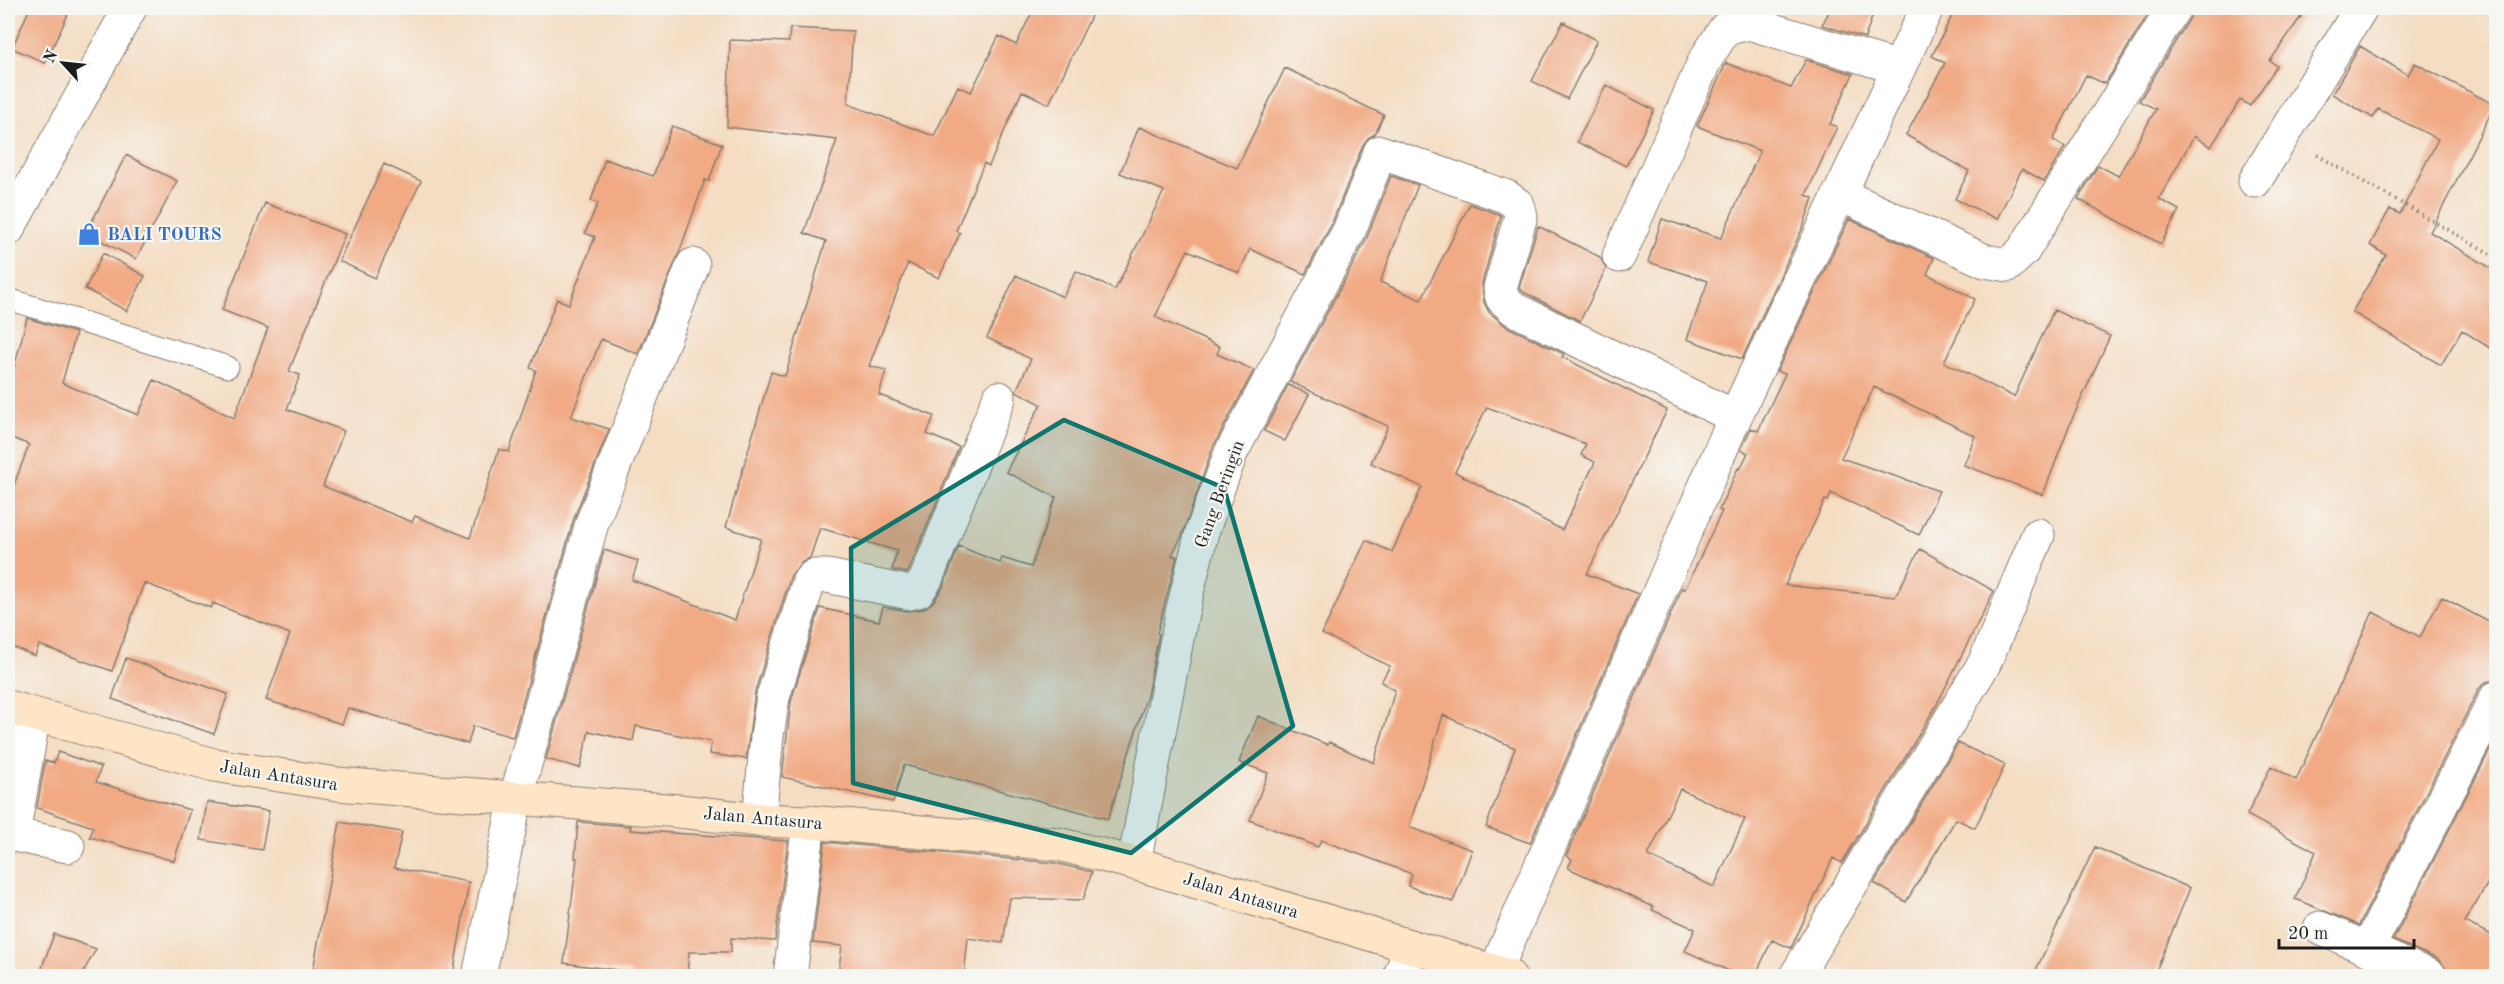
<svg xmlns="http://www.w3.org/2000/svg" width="2504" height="984" font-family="'Old Standard TT',serif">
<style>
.building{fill:#f1aa84;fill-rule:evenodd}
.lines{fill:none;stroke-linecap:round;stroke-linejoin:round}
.service-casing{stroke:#887c70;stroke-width:23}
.minor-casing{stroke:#887c70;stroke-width:35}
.tertiary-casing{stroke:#887c70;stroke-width:35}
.secondary-casing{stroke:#887c70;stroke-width:35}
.path{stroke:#887c70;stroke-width:4;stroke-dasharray:1.5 4.5;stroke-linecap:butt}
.service{stroke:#fff;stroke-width:21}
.minor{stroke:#fff;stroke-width:33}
.tertiary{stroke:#fff;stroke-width:33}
.secondary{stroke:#fde5c5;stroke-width:33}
.marked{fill:#0f766e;fill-opacity:0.2;stroke:#0f766e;stroke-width:4.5;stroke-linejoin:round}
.labels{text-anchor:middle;stroke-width:4.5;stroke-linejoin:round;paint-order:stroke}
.shop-label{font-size:18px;font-weight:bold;fill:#366cbe;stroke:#f6f6f2;text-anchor:start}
.street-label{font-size:18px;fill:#1c1c1c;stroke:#f6f6f2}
</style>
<rect width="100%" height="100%" fill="#f6f6f2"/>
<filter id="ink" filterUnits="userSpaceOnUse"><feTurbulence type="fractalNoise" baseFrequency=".0167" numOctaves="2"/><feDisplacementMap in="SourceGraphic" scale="12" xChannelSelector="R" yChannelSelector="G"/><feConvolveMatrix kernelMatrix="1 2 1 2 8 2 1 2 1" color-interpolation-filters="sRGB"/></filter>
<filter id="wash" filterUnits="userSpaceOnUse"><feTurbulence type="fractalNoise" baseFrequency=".008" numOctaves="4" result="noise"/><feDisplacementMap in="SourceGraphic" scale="24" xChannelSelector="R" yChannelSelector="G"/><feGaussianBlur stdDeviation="1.35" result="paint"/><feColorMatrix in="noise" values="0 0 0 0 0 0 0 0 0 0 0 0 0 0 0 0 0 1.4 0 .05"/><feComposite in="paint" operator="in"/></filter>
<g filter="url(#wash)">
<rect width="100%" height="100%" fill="#f4ddc3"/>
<g id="blocks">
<path class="building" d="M 30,8 L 71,8 L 45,63 L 12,48 Z
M 1034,8 L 1095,8 L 1049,104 L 1022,91 L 989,166 L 984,163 L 956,231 L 960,233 L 939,278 L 908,263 L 869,366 L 886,370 L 879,395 L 934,416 L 927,434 L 959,447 L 909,570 L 907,573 L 892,570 L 897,551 L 820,528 L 810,558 L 801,563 L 791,575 L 755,692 L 746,759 L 709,754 L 711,742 L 636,726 L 633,741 L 589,731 L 580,768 L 546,759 L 604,550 L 638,561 L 632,580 L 735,620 L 761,539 L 726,527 L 771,372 L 785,376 L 826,241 L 804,233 L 837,140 L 727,127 L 730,40 L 789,42 L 790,28 L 853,31 L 848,104 L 934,136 L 958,86 L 971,92 L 999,36 L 1016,45 Z
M 1831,8 L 1875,8 L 1865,38 L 1822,25 Z
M 1956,8 L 2152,8 L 2105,84 L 2086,75 L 2053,140 L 2065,147 L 2044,181 L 2022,169 L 1997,219 L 1955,199 L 1969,171 L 1906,135 L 1945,63 L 1932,56 Z
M 2193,8 L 2307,8 L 2270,61 L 2277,66 L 2250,106 L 2240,100 L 2211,147 L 2194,136 L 2159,199 L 2179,210 L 2161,244 L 2078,199 L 2098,165 L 2118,176 L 2156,109 L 2139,101 L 2190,18 Z
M 1563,22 L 1597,40 L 1567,99 L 1532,81 Z
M 2360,46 L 2408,75 L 2415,63 L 2495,105 L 2430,232 L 2496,271 L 2496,352 L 2462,330 L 2441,365 L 2352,312 L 2386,255 L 2370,245 L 2390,209 L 2400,214 L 2438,139 L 2378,109 L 2373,118 L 2332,94 Z
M 1806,60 L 1853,74 L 1830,124 L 1837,127 L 1806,195 L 1813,198 L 1803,227 L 1742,359 L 1687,339 L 1708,281 L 1648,262 L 1662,219 L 1721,238 L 1760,151 L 1697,126 L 1726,63 L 1791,88 Z
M 1285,68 L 1384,115 L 1375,134 L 1368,138 L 1363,145 L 1332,223 L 1305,274 L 1250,249 L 1239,273 L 1188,250 L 1155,317 L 1220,347 L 1217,354 L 1254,370 L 1213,447 L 1182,536 L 1172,555 L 1177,557 L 1157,633 L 1159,634 L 1147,696 L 1108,819 L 904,765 L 893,802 L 782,777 L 791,701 L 820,608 L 879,621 L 883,607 L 907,611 L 923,609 L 933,602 L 942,589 L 959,546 L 1000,563 L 1002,558 L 1031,567 L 1056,497 L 1006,472 L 1041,404 L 1016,391 L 1031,359 L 987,338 L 1016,275 L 1063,297 L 1076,271 L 1115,290 L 1164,191 L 1120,173 L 1139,127 L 1237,168 Z
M 1606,85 L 1654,110 L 1626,166 L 1577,142 Z
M 672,126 L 722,144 L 709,181 L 705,180 L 679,253 L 638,354 L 601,339 L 571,417 L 609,429 L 574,518 L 513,737 L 473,726 L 468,744 L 348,708 L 342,724 L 266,700 L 290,634 L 213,603 L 211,608 L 144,583 L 112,671 L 39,645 L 35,656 L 8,645 L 8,501 L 29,445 L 8,436 L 8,391 L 27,318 L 76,333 L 62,383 L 138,415 L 154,380 L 234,418 L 268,328 L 222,310 L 265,203 L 345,234 L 289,371 L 300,375 L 287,409 L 344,431 L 323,486 L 412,522 L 415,516 L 470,538 L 499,449 L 509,452 L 536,370 L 530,368 L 557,299 L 569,304 L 595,237 L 585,233 L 598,203 L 591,201 L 605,159 L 653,176 Z
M 126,155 L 177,181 L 136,259 L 86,233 Z
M 384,164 L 421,181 L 375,278 L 339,261 Z
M 1391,176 L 1418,185 L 1380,282 L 1421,300 L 1470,204 L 1498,214 L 1501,216 L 1482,283 L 1484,302 L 1489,312 L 1506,326 L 1564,354 L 1562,357 L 1667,410 L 1587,574 L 1638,594 L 1530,843 L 1486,827 L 1515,748 L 1443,715 L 1409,827 L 1472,850 L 1453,902 L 1408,886 L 1412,874 L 1321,840 L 1318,847 L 1250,820 L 1268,773 L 1239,762 L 1258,716 L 1328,745 L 1329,742 L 1374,763 L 1395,690 L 1381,682 L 1390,666 L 1322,634 L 1366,540 L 1392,552 L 1422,487 L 1371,463 L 1388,426 L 1290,382 L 1366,240 ZM 1487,407 L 1586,444 L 1581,455 L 1595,462 L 1562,530 L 1455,472 Z
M 1849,219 L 1934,258 L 1927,274 L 1975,299 L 1944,362 L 2014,397 L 2054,310 L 2110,336 L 2069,426 L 2043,495 L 1964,465 L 1975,436 L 1874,387 L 1841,458 L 1939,491 L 1919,535 L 1831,493 L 1828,501 L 1825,500 L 1785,585 L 1895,597 L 1920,549 L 1994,591 L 1936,706 L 1842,863 L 1833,858 L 1791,948 L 1772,940 L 1755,976 L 1740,976 L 1685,951 L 1695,929 L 1652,910 L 1654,907 L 1568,868 L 1572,859 L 1566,856 L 1682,588 L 1685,589 L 1722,511 L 1719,510 L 1738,468 L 1740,469 L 1748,453 L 1741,450 L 1751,428 L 1758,431 L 1785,374 L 1777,371 ZM 1680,789 L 1745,819 L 1714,887 L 1648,856 Z
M 1538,226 L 1600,257 L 1606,269 L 1580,321 L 1525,293 L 1519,288 Z
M 103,253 L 145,276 L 127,311 L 85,289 Z
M 1288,385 L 1309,394 L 1285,441 L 1264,431 Z
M 2442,597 L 2496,626 L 2496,680 L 2486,682 L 2479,689 L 2359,925 L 2295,899 L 2316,852 L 2247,815 L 2271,766 L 2296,780 L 2373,612 L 2420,637 Z
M 126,658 L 228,694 L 214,734 L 112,699 Z
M 2496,738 L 2496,870 L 2464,922 L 2496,937 L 2496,976 L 2461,976 L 2447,970 L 2438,959 L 2393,940 Z
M 1958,743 L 2005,765 L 1975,828 L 1956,819 L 1906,902 L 1874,883 Z
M 58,752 L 101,767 L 96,782 L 190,810 L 174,861 L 90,837 L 93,827 L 37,808 L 45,761 L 54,763 Z
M 207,802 L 269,811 L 262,850 L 201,840 Z
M 340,822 L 402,832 L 394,868 L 469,882 L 453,976 L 312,976 Z
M 578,822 L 631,826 L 630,830 L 788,841 L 775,941 L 731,938 L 731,952 L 689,952 L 687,976 L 630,976 L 631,972 L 564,963 L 577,858 L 575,858 Z
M 825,842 L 1055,863 L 1092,872 L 1083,900 L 1010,898 L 1003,943 L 968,938 L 964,976 L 838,976 L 842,946 L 813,943 Z
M 2095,847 L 2190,888 L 2154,976 L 2033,976 Z
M 54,934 L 96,949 L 81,976 L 39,976 Z"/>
</g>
</g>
<g filter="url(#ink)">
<use href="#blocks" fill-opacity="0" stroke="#887c70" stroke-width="1.5"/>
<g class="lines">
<g class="service-casing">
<path id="service" d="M 8,299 L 228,367"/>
</g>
<g class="minor-casing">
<path id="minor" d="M 2255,181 L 2361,8
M 1839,194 L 1985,261 L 2008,265 L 2023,251 L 2174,8
M 1619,256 L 1705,60 L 1725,29 L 1749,23 L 1899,68
M 34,715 L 14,829 L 19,836 L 68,846
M 759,820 L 767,736 L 773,697 L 809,581 L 814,576 L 827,576 L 910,593 L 918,591 L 926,579 L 999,398
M 1134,863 L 1182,613 L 1202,532 L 1231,453 L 1349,231 L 1380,152 L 1507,197 L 1518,205 L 1521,216 L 1500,288 L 1502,298 L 1514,309 L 1735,417
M 2320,928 L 2430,976
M 2368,948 L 2496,698
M 1495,972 L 1735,417 L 1927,8
M 479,976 L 516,797 L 592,523 L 693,265
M 790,976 L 809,822
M 1400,976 L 1411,947
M 1796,976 L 1985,662 L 2038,535"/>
</g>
<g class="tertiary-casing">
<path id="tertiary" d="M 8,229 L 130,8"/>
</g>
<g class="secondary-casing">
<path id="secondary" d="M 8,707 L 214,765 L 337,784 L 679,811 L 759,820 L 809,822 L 1058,844 L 1134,863 L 1509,976"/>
</g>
<path class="path" d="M 2317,155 L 2496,257"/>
<use href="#service" class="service"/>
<use href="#minor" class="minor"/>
<use href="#tertiary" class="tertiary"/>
<use href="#secondary" class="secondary"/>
</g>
</g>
<path class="marked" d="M 1064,420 L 1224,488 L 1293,726 L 1131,853 L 853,783 L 851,548 Z"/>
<defs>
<g id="shop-bare" transform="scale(1.8)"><path d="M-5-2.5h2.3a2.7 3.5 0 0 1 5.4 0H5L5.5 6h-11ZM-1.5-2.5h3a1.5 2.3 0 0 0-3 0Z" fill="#3f7fe0" stroke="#f6f6f2" stroke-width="2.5" paint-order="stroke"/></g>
</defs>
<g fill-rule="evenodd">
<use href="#shop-bare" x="89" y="234"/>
</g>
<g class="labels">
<g class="shop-label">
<text x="107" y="240">BALI TOURS</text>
</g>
<g class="street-label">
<text transform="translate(1219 494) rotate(-70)" y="6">Gang Beringin</text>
<text transform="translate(279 775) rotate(9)" y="6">Jalan Antasura</text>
<text transform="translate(763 818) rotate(5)" y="6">Jalan Antasura</text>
<text transform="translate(1241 895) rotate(17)" y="6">Jalan Antasura</text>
</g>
</g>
<rect width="2504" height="984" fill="none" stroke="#f6f6f2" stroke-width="30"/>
<g transform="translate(63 63) rotate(297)" stroke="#f6f6f2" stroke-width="4.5" paint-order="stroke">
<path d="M0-4.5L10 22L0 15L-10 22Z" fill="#1c1c1c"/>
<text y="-9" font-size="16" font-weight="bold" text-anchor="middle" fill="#1c1c1c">N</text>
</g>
<path d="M2279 939v9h135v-9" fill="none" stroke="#1c1c1c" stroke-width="3"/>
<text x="2288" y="939" font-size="18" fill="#1c1c1c" stroke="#f6f6f2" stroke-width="4.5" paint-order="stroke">20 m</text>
</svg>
